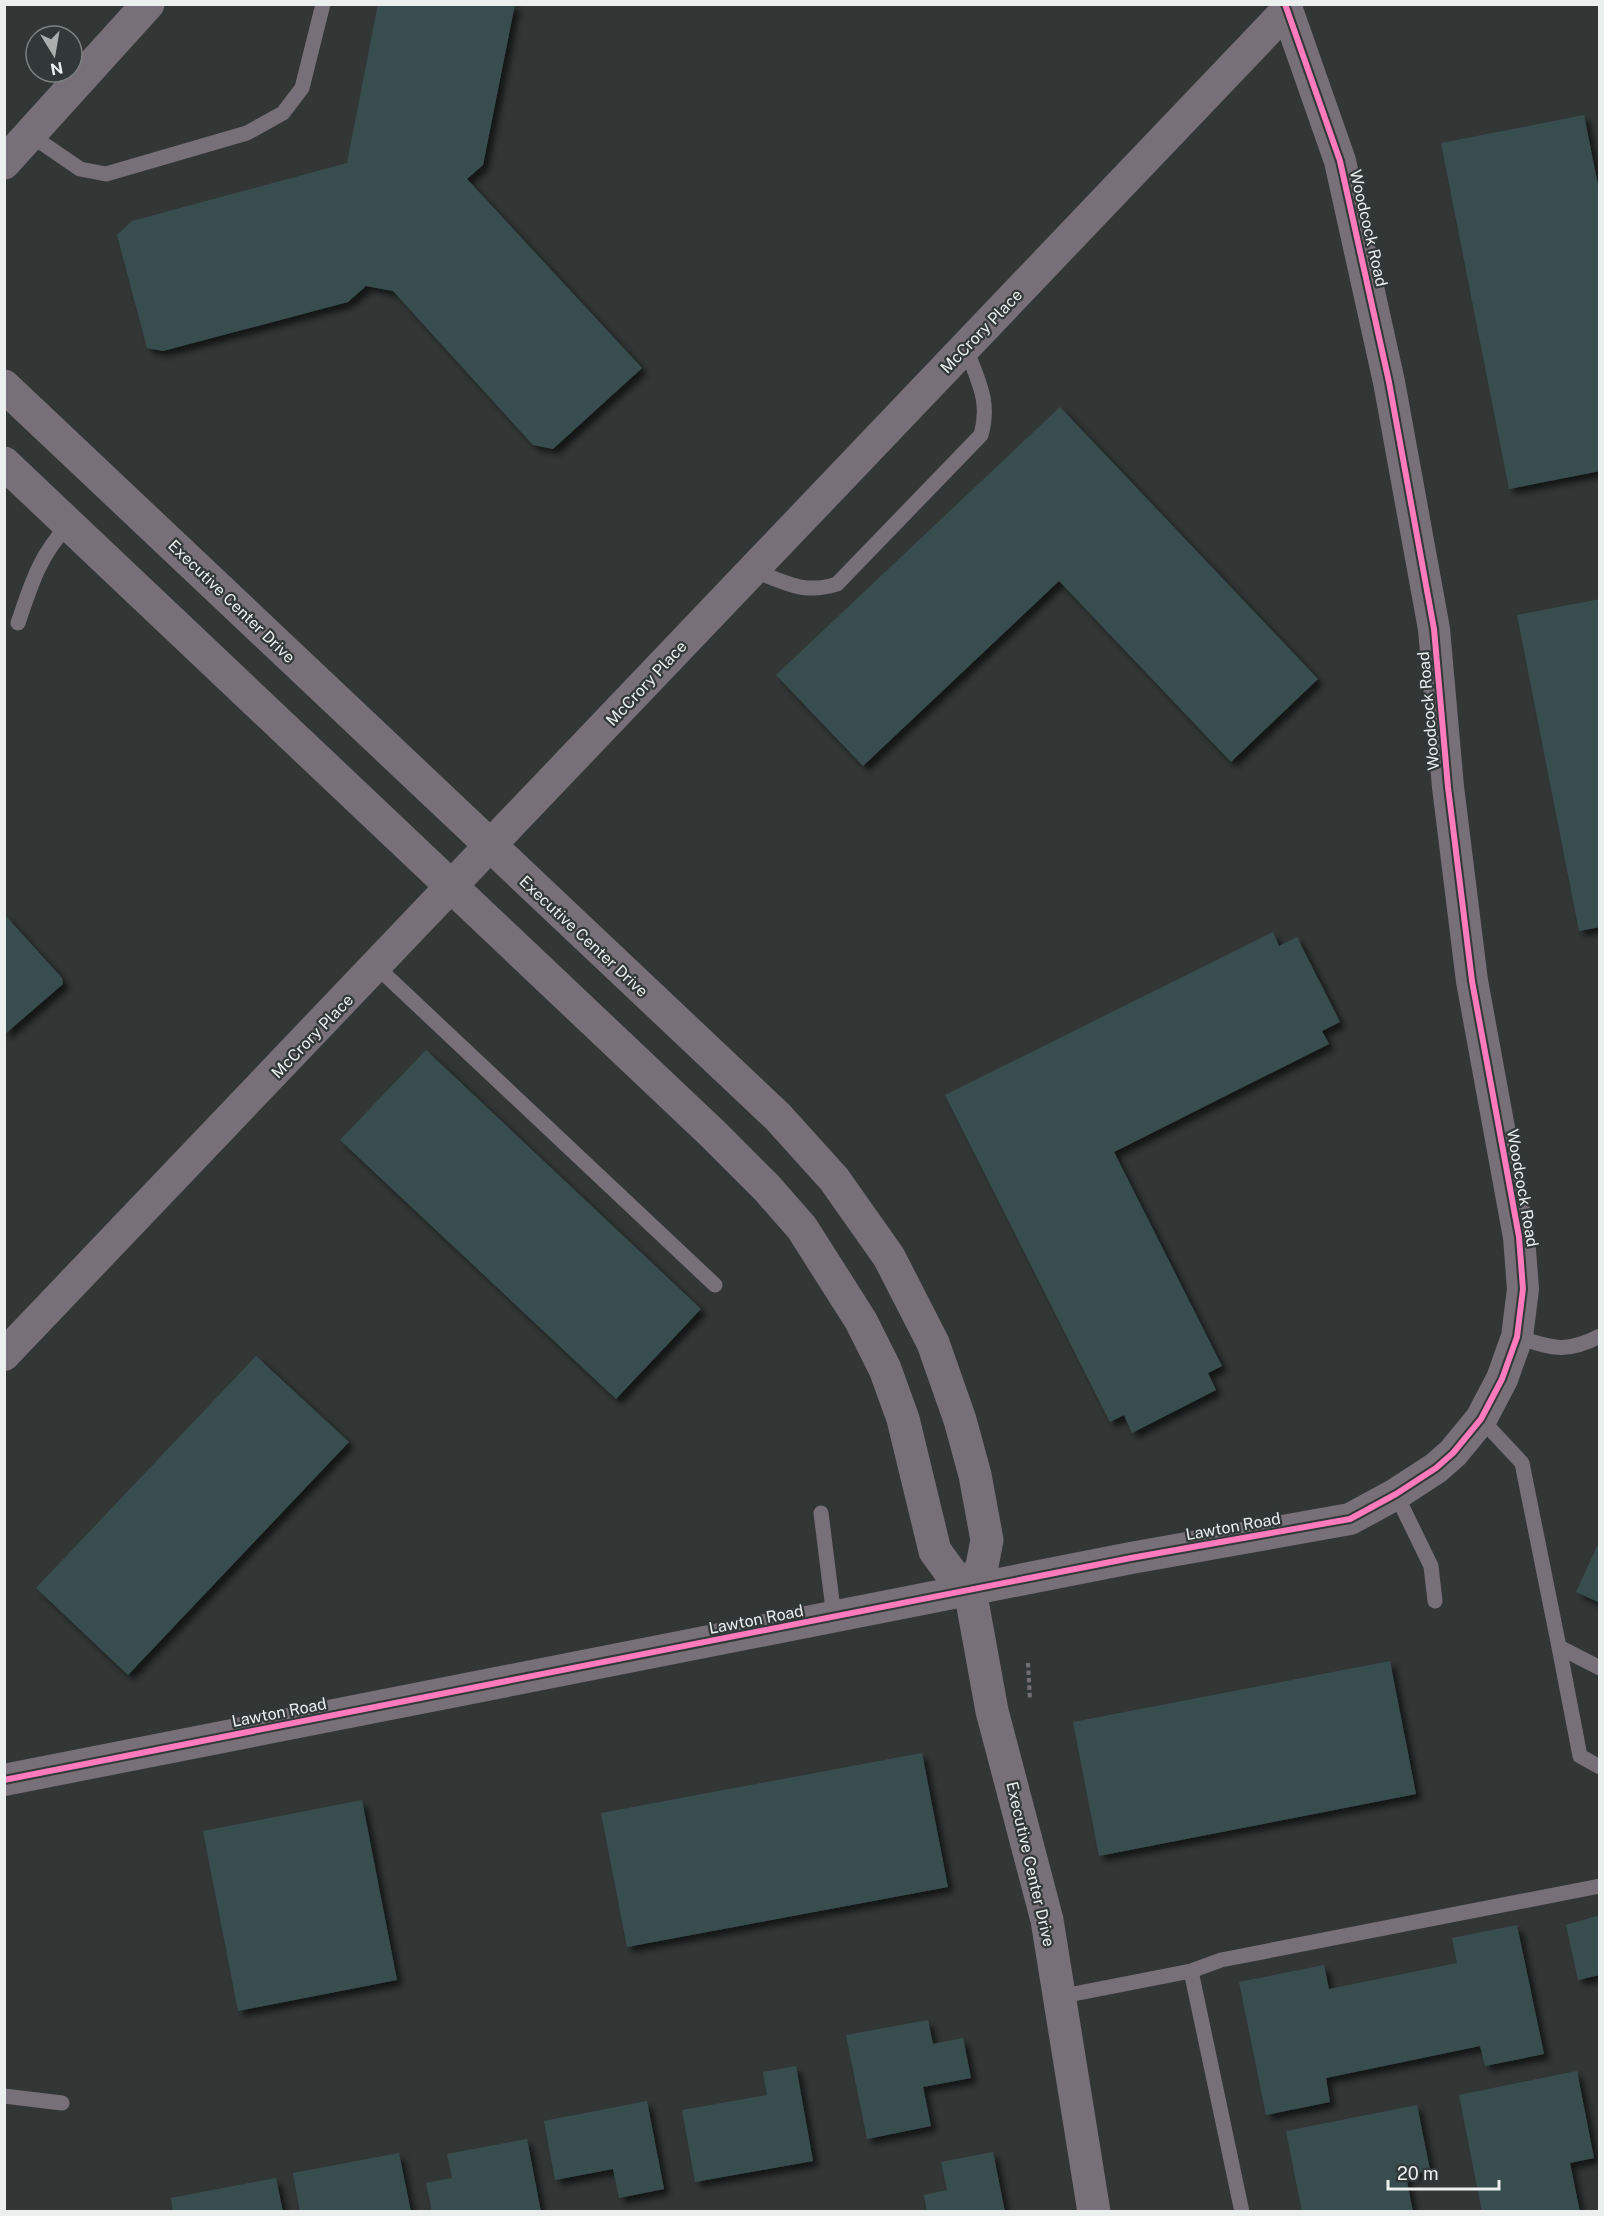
<svg xmlns="http://www.w3.org/2000/svg" width="1604" height="2216" font-family="'Public Sans',sans-serif">
<style>
.building{fill:#384e4d;filter:url(#shadow)}
.lines{fill:none;stroke-linecap:round;stroke-linejoin:round}
.path{stroke:#736e74;stroke-width:4;stroke-dasharray:4.5 3;stroke-linecap:butt}
.service{stroke:#787078;stroke-width:15}
.minor{stroke:#787078;stroke-width:32}
.tertiary{stroke:#787078;stroke-width:33}
.cycleway-casing{stroke:#313837;stroke-width:10}
.cycleway{stroke:#fd7abc;stroke-width:6}
.labels{text-anchor:middle;stroke-width:4.5;stroke-linejoin:round;paint-order:stroke}
.street-label{font-size:16px;fill:#ebf0ef;stroke:#313837}
</style>
<defs>
<filter id="shadow"><feDropShadow dx="5.5" dy="5.5" stdDeviation="3" flood-color="#0009"/></filter>
</defs>
<rect width="100%" height="100%" fill="#323736"/>
<path class="building" d="M 378,4 L 515,4 L 483,165 L 467,179 L 642,368 L 553,449 L 533,445 L 393,291 L 366,286 L 348,302 L 163,351 L 147,348 L 117,235 L 132,221 L 347,163 Z
M 1584,115 L 1600,195 L 1600,471 L 1509,489 L 1441,143 Z
M 1060,407 L 1318,679 L 1231,762 L 1059,581 L 863,766 L 776,675 Z
M 1600,599 L 1600,927 L 1579,931 L 1517,615 Z
M 4,914 L 62,978 L 63,984 L 4,1035 Z
M 1273,932 L 1279,946 L 1297,937 L 1340,1022 L 1322,1031 L 1329,1044 L 1114,1152 L 1222,1366 L 1208,1373 L 1216,1390 L 1132,1433 L 1124,1415 L 1110,1422 L 945,1095 Z
M 426,1050 L 701,1309 L 616,1399 L 340,1140 Z
M 256,1356 L 349,1442 L 128,1675 L 36,1588 Z
M 1600,1540 L 1600,1603 L 1576,1592 Z
M 1390,1661 L 1416,1794 L 1099,1856 L 1073,1722 Z
M 922,1753 L 948,1887 L 627,1947 L 601,1813 Z
M 362,1800 L 397,1980 L 238,2011 L 203,1831 Z
M 1600,1915 L 1600,1975 L 1578,1980 L 1566,1925 Z
M 1517,1925 L 1544,2054 L 1485,2066 L 1480,2046 L 1326,2078 L 1330,2102 L 1266,2115 L 1239,1982 L 1324,1965 L 1329,1989 L 1457,1963 L 1452,1938 Z
M 928,2020 L 933,2044 L 963,2038 L 971,2078 L 923,2087 L 931,2126 L 867,2139 L 846,2035 Z
M 796,2066 L 813,2161 L 695,2182 L 682,2110 L 767,2095 L 763,2072 Z
M 1577,2071 L 1594,2158 L 1570,2163 L 1580,2212 L 1482,2212 L 1459,2095 Z
M 647,2101 L 664,2189 L 619,2198 L 613,2169 L 555,2180 L 544,2121 Z
M 1417,2105 L 1430,2170 L 1406,2176 L 1413,2212 L 1302,2212 L 1286,2131 Z
M 527,2139 L 541,2212 L 432,2212 L 426,2183 L 452,2178 L 447,2154 Z
M 993,2152 L 1005,2212 L 927,2212 L 924,2195 L 947,2190 L 941,2162 Z
M 399,2153 L 411,2212 L 300,2212 L 293,2173 Z
M 276,2178 L 283,2212 L 173,2212 L 171,2198 Z"/>
<g class="lines">
<path class="path" d="M 1028,1663 L 1030,1700"/>
<path class="service" d="M 29,134 L 80,169 L 106,174 L 247,133 L 283,113 L 302,88 L 323,4
M 753,570 C 784,582 804,595 837,584 L 981,435 C 991,400 977,379 965,346
M 18,623 C 32,582 39,557 68,525
M 377,967 L 715,1285
M 1517,1337 C 1552,1348 1565,1354 1600,1336
M 1481,1419 L 1522,1463 L 1559,1647 L 1600,1668
M 1396,1494 L 1431,1566 L 1435,1601
M 821,1513 L 834,1617
M 1559,1647 L 1580,1756 L 1600,1767
M 1191,1971 L 1242,2212
M 1058,1997 L 1191,1971 L 1221,1960 L 1600,1886
M 4,2096 L 62,2103"/>
<path class="minor" d="M 4,1355 L 1287,10
M 4,1780 L 1131,1558 L 1350,1519 L 1396,1494 L 1436,1468 L 1453,1453 L 1481,1419 L 1502,1379 L 1517,1337 L 1523,1289 L 1519,1237 L 1472,981 L 1448,787 L 1434,629 L 1389,382 L 1340,161 L 1285,4"/>
<path class="tertiary" d="M 4,163 L 148,4
M 4,386 L 778,1117 L 834,1179 L 889,1257 L 933,1343 L 960,1420 L 975,1475 L 987,1540 L 982,1566 L 970,1590 L 992,1711 L 1047,1920 L 1094,2212
M 4,463 L 713,1134 L 767,1188 L 802,1228 L 861,1321 L 885,1369 L 903,1419 L 935,1551 L 951,1573 L 970,1590"/>
<g class="cycleway-casing">
<path id="cycleway" d="M 4,1780 L 1131,1558 L 1350,1519 L 1396,1494 L 1436,1468 L 1453,1453 L 1481,1419 L 1502,1379 L 1517,1337 L 1523,1289 L 1519,1237 L 1472,981 L 1448,787 L 1434,629 L 1389,382 L 1340,161 L 1285,4"/>
</g>
<use href="#cycleway" class="cycleway"/>
</g>
<g class="labels">
<g class="street-label">
<text transform="translate(1369 228) rotate(77)" y="6">Woodcock Road</text>
<text transform="translate(981 331) rotate(-46)" y="6">McCrory Place</text>
<text transform="translate(232 601) rotate(44)" y="6">Executive Center Drive</text>
<text transform="translate(646 683) rotate(-47)" y="6">McCrory Place</text>
<text transform="translate(1428 711) rotate(-95)" y="6">Woodcock Road</text>
<text transform="translate(584 936) rotate(43)" y="6">Executive Center Drive</text>
<text transform="translate(312 1036) rotate(-46)" y="6">McCrory Place</text>
<text transform="translate(1523 1188) rotate(80)" y="6">Woodcock Road</text>
<text transform="translate(1233 1526) rotate(-10)" y="6">Lawton Road</text>
<text transform="translate(756 1619) rotate(-11)" y="6">Lawton Road</text>
<text transform="translate(279 1712) rotate(-11)" y="6">Lawton Road</text>
<text transform="translate(1031 1864) rotate(77)" y="6">Executive Center Drive</text>
</g>
</g>
<rect width="1604" height="2216" fill="none" stroke="#ebf0ef" stroke-width="12"/>
<g transform="translate(54 54) rotate(169)"><circle r="28" fill="#313837" stroke="#7b8281" stroke-width="1.5"/>
<path d="M0-4.5L10 22L0 15L-10 22Z" fill="#aaafae"/>
<text y="-9" font-size="16" font-weight="bold" text-anchor="middle" fill="#ebf0ef">N</text>
</g>
<path d="M1388 2180v9h111v-9" fill="none" stroke="#ebf0ef" stroke-width="3"/>
<text x="1397" y="2180" font-size="18" fill="#ebf0ef" stroke="#313837" stroke-width="4.5" paint-order="stroke">20 m</text>
</svg>
